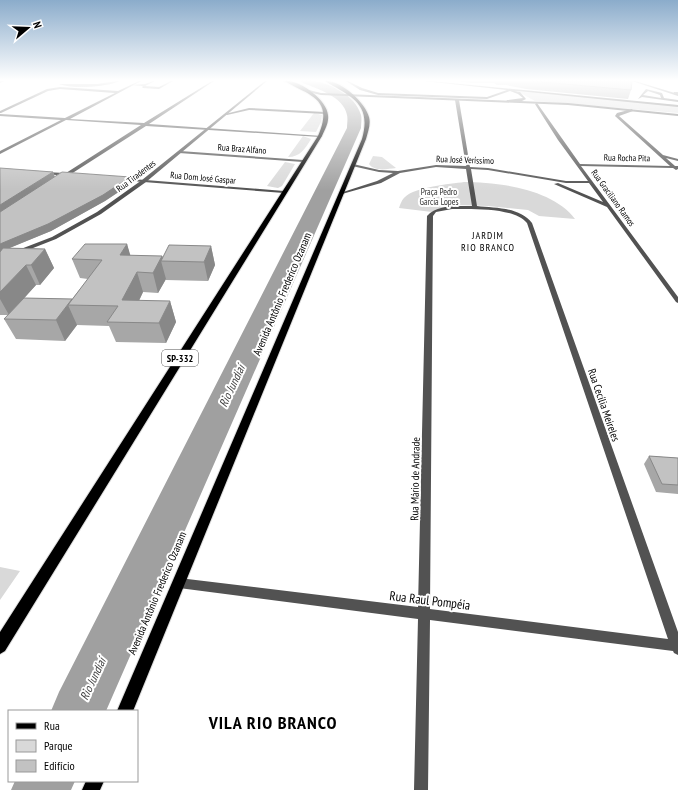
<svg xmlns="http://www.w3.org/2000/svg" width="678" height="790" font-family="'PT Sans Narrow',sans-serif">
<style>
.green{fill:#d9d9d9}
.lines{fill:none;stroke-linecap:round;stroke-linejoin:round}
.river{fill:#a0a0a0;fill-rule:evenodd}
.primary-casing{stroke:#dbdbdb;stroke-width:2}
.service{fill:#525252;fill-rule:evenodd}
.minor{fill:#525252;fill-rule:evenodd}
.tertiary{fill:#525252;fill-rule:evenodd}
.primary{fill:#000;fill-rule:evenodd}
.wall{fill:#a7a7a7}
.shaded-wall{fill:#888}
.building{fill:#c2c2c2;stroke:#888}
.labels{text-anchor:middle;stroke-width:4;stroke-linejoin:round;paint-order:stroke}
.far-street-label{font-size:9px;fill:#000;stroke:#fff}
.far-park-label{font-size:9px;fill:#303030;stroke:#fff}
.far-neighbourhood-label{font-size:10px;letter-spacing:1px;fill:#000;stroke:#fff}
.shield{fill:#fff;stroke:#4c4c4c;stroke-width:1}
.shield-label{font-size:10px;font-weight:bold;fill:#000}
.street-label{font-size:11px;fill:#000;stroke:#fff}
.water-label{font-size:12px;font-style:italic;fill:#414141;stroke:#fff}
.near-street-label{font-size:13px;fill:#000;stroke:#fff}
.near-district-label{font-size:18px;font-weight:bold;letter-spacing:1px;fill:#000;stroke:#fff}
</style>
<rect width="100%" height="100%" fill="#fff"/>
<path class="green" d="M 517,91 L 678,105 L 678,113 L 535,101 Z
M 314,113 L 322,115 L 321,122 L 316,132 L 300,131 Z
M 303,136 L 311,139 C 305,149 300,157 288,157 Z
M 373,156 L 382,157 L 396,168 C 387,169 375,172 369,164 Z
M 285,162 L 295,164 L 282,186 L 278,188 L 267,186 Z
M 464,182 C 498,182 553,189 575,219 L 539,216 L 528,210 L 488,206 L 457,205 L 432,212 L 399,208 C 400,205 402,199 405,197 C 415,187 450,184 464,182 Z
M 0,567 L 20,571 L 0,600 Z"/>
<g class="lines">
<path class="river" d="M 301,81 C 322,78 355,93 361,115 C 362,119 361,124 361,128 L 106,711 L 51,711 L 59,692 L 347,128 C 347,124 348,119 347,115 C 344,97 318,89 303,83 Z
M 15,781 L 75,781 L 71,790 L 11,790 Z"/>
<g class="primary-casing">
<path id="primary" d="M 284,81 C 299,79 327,100 328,115 C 329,123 325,129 322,136 L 5,651 L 0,654 L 0,632 L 318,136 C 334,99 311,96 284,81 Z
M 325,81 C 340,79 366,103 369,117 C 371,124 368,132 366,139 L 133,711 L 117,711 L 362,139 C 372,103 351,97 325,81 Z
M 86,781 L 104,781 L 100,790 L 82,790 Z"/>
</g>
<path class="service" d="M 117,81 L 120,81 C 107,87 73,89 59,84 L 97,84 Z
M 153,81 L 155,81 L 145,86 L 159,87 L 171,81 L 173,81 L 159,89 L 143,88 L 142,87 L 143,86 L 131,85 L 145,84 Z
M 346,81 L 348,81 L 362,88 L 378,93 L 487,97 L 507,90 L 424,81 L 429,81 L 678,105 L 678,107 L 518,91 L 515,91 L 520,92 L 526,99 L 522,101 L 506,102 L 507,100 L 523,98 L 518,94 L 510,91 L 487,99 L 378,95 L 360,90 Z
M 646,89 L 662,93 L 664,98 L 678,100 L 678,102 L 642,97 L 638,99 ZM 648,91 L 660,95 L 661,98 L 643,95 Z"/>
<path class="minor" d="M 0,81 L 4,81 L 0,83 Z
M 139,81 L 141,81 L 70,119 L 144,123 L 212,81 L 214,81 L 149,124 L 322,136 L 320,137 L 146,126 L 71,174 L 72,176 L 42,174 L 42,172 L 44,172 L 66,173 L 141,125 L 66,120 L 0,154 L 0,151 L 61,120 L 0,116 L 0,114 L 65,118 L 115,93 L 60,89 L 48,91 L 1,113 L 0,113 L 0,111 L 47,89 L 60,87 L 118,91 Z
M 674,92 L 678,92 L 678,94 L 673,94 Z
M 457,99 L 459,100 L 470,167 L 488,168 L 566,181 L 588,181 L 558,140 L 535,104 L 537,103 L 580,164 L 670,166 L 615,116 L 617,113 L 632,109 L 633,111 L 619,116 L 663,155 L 678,159 L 678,161 L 666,158 L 675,166 L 678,166 L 678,169 L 676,170 L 673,168 L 581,166 L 678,297 L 678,303 L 676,302 L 607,207 L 554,184 L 558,183 L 603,202 L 589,183 L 566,183 L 488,170 L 471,169 L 477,206 C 495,208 520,207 532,223 L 678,632 L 678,655 L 674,653 L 673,651 L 430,620 L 428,790 L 414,790 L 418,619 L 179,588 L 175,587 L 173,583 L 175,579 L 179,578 L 418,607 L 427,216 C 437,204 458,206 472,206 L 466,169 L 436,167 L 400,173 L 381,183 L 342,194 L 340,193 L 377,181 L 393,173 L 379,172 L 352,166 L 352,164 L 353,164 L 379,170 L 398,171 L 436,165 L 466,166 L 455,100 ZM 452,209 C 472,209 513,207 527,223 L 668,639 L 430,609 L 433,216 L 436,212 Z
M 249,108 L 325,112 L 327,113 L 325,114 L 249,110 L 227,115 L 225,114 Z
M 180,151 L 303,160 L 305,161 L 303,162 L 179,153 Z
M 120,178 L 284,191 L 286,192 L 284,193 L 118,180 L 118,178 Z"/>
<path class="tertiary" d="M 265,81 L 267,81 L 146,182 L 101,214 L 56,239 L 0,261 L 0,257 L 52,237 L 97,212 L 142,180 Z
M 632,81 L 635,81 L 678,94 L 678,96 Z
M 309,90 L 321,93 L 568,103 L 678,114 L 678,116 L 568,105 L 321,95 L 308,92 Z"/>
<use href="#primary" class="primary"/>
</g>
<path class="wall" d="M 458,81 L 632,81 L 631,90 L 628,99 L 526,89 L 506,85 L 497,85 L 494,83 L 472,83 Z
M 0,168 L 53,172 L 55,177 L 132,183 L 105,201 L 51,231 L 9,248 L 45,249 L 54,268 L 40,285 L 36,285 L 24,298 L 72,299 L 88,279 L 80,278 L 72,259 L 127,244 L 130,256 L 162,256 L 163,257 L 211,246 L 215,265 L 208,281 L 166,280 L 166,279 L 158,293 L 143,292 L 139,301 L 170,301 L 176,322 L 166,343 L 116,342 L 109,326 L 77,325 L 65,341 L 16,339 L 4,319 L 8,315 L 0,315 Z
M 649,456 L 678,458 L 678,494 L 656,492 L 644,464 Z"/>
<path class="shaded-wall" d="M 53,172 L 55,178 L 0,213 L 0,205 Z
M 130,177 L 132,183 L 105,201 L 51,231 L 0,252 L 0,244 Z
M 127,244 L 133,264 L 120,255 Z
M 211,246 L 215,265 L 208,281 L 204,262 Z
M 45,249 L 54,268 L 40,285 L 31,265 Z
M 162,256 L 164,261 L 161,261 L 166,279 L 158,293 L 153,273 Z
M 26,265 L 36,285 L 9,315 L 0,299 L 0,292 Z
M 137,272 L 143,292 L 129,321 L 122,300 Z
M 72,299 L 68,305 L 77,325 L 65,341 L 56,320 Z
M 170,301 L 176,322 L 166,343 L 159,323 Z"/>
<path class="building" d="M 532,81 L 632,81 L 631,90 Z
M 0,168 L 53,172 L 0,205 Z
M 62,172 L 130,177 L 103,195 L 48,224 L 0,244 L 0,212 Z
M 85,244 L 127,244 L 120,255 L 162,256 L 153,273 L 137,272 L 122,300 L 170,301 L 159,323 L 107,322 L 118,306 L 68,305 L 102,260 L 72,259 Z
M 169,245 L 211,246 L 204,262 L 161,261 Z
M 3,248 L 45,249 L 31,265 L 26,265 L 0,292 L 0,252 Z
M 24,298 L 72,299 L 56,320 L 4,319 Z
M 649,456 L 678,458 L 678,485 L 662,484 Z"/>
<linearGradient id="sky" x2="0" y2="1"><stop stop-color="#8baccb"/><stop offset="0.42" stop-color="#fff"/><stop offset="1" stop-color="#fff" stop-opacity="0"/></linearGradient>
<rect width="678" height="191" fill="url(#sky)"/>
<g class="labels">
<g class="far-street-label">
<text transform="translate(242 149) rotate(4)" y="3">Rua Braz Alfano</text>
<text transform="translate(627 158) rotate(1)" y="3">Rua Rocha Pita</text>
<text transform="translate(465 160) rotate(2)" y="3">Rua José Veríssimo</text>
<text transform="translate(136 176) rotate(-37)" y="3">Rua Tiradentes</text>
<text transform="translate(203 178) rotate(5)" y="3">Rua Dom José Gaspar</text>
<text transform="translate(613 198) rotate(54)" y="3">Rua Graciliano Ramos</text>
</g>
<g class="far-park-label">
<text x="439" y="195">Praça Pedro<tspan x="439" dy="10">Garcia Lopes</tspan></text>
</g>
<g class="far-neighbourhood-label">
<text x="488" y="239">JARDIM<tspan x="488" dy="12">RIO BRANCO</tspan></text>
</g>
<rect class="shield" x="162" y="350" width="36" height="16" rx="3"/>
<g class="shield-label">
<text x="180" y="362">SP-332</text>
</g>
<g class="street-label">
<text transform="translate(282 294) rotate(-67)" y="4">Avenida Antônio Frederico Ozanam</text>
<text transform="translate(604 405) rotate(71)" y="4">Rua Cecília Meireles</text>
<text transform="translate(415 479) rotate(-89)" y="4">Rua Mário de Andrade</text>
<text transform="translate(157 593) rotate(-67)" y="4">Avenida Antônio Frederico Ozanam</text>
</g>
<g class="water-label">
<text transform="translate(232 386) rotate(-65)" y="4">Rio Jundiaí</text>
<text transform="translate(93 679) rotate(-65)" y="4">Rio Jundiaí</text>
</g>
<g class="near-street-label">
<text transform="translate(430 600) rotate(7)" y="5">Rua Raul Pompéia</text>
</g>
<g class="near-district-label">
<text x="273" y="729">VILA RIO BRANCO</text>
</g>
</g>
<rect x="8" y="710" width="130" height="72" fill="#ffffff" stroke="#999999"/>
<rect x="16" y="723" width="20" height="6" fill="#000000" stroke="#999999"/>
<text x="44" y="730" font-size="12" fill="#000000">Rua</text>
<rect x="16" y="740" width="20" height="12" fill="#d9d9d9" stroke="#999999"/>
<text x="44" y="750" font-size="12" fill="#000000">Parque</text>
<rect x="16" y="760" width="20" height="12" fill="#c2c2c2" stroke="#999999"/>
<text x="44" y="770" font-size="12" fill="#000000">Edifício</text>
<g transform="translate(28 28) rotate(71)" stroke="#ffffff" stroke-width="3" paint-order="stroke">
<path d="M0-3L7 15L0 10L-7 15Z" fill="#000000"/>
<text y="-6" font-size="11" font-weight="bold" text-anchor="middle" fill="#000000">N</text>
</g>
</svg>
